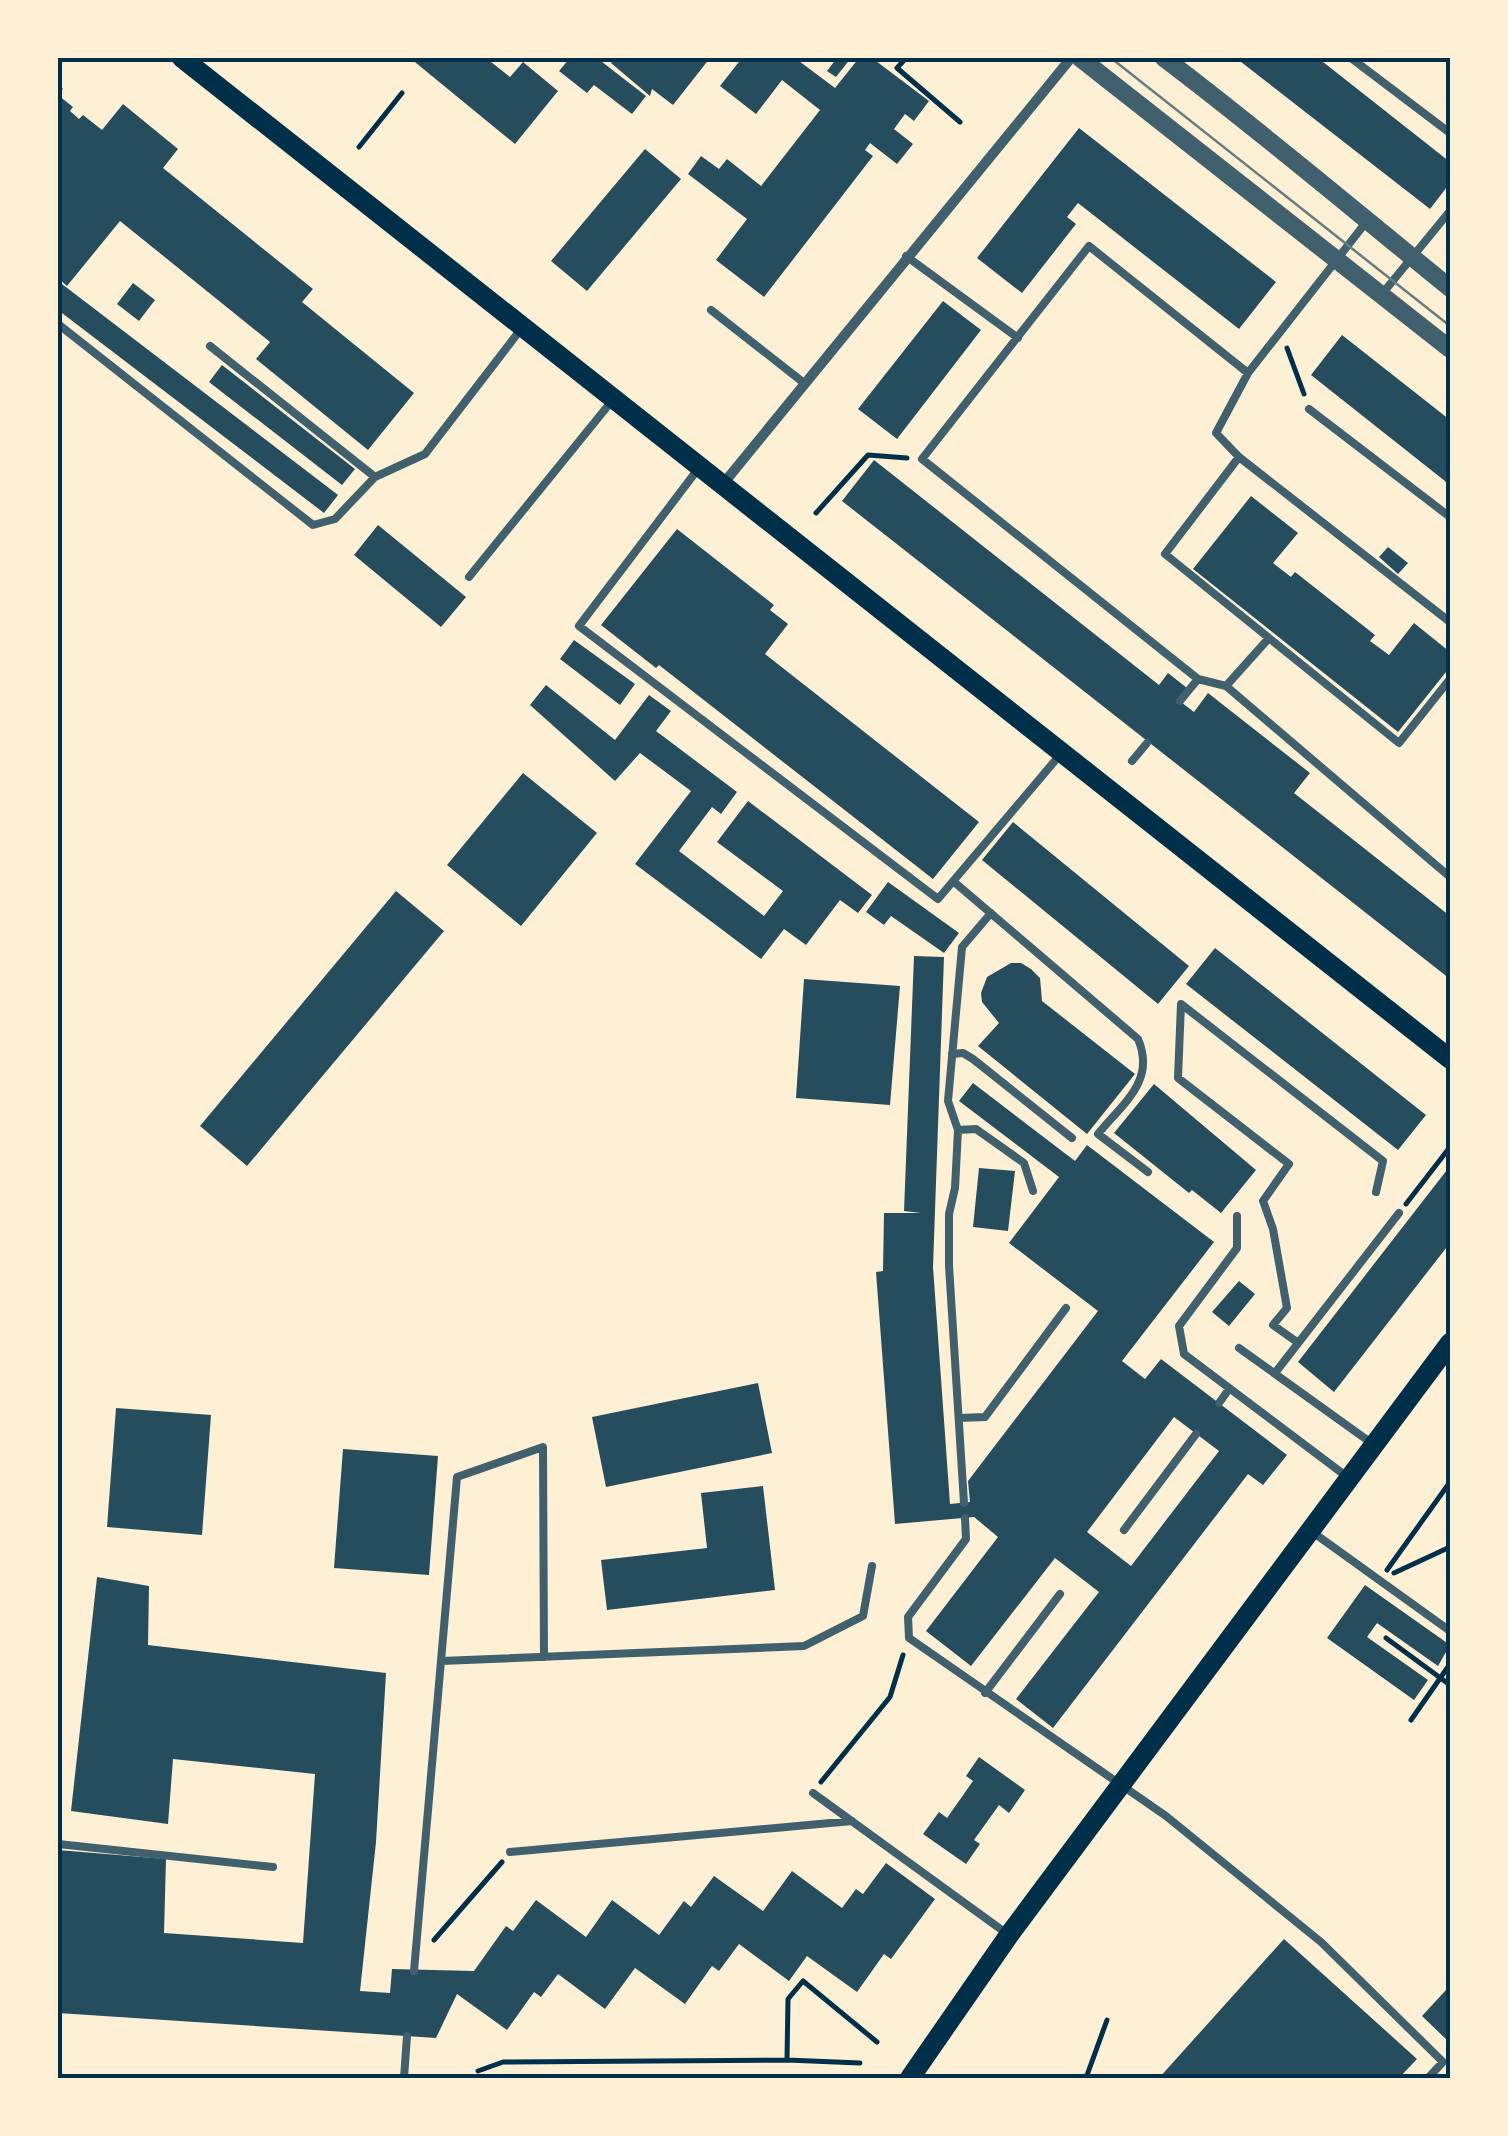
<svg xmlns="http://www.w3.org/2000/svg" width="1508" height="2136" font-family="'DM Sans',sans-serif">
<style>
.building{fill:#264d5e;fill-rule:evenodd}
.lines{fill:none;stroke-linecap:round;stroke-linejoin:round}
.path{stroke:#003049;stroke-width:5}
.service{stroke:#3f606c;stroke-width:8}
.minor{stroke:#3f606c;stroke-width:10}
.tertiary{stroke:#3f606c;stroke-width:18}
.secondary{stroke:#003049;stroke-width:20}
.tram{stroke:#657d81;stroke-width:2.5}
.neatline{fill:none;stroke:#003049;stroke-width:4}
</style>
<rect width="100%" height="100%" fill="#fdf0d5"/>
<path class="building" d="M 410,58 L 486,58 L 510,77 L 523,62 L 558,91 L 515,144 Z
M 570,58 L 597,58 L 646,96 L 632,114 L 594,85 L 587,93 L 559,71 Z
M 615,58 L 710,58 L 673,105 L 652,89 L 650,96 L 611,63 Z
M 742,58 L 795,58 L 835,88 L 859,58 L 872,58 L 929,101 L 914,121 L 905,114 L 894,129 L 913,144 L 897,164 L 870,143 L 865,150 L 873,156 L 764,297 L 716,260 L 747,219 L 688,174 L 701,156 L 719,169 L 727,159 L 761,186 L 820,110 L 782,80 L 756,114 L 720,86 Z
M 837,58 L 851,58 L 836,77 L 827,71 Z
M 1236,58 L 1318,58 L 1450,162 L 1450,183 L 1430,209 Z
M 58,85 L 63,89 L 58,95 L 73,107 L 70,111 L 79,119 L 83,115 L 102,130 L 123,104 L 178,149 L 163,168 L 313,289 L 302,302 L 414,393 L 368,450 L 256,359 L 270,342 L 120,221 L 67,286 L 58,278 Z
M 1079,128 L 1276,282 L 1239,329 L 1078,203 L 1067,217 L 1076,224 L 1022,293 L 977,258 Z
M 645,149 L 681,179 L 587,291 L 551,261 Z
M 58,281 L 338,495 L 324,513 L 58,310 Z
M 133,283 L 155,300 L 139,321 L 117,304 Z
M 943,301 L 981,330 L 897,439 L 858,409 Z
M 1342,335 L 1450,420 L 1450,485 L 1311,375 Z
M 222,365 L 355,469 L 342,485 L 209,382 Z
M 874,460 L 1159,685 L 1168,673 L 1187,688 L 1177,699 L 1194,712 L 1208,693 L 1310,773 L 1294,793 L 1450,916 L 1450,979 L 842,501 Z
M 1251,496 L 1298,533 L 1273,563 L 1291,577 L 1295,572 L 1375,635 L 1370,641 L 1389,655 L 1414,623 L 1450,652 L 1450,667 L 1398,732 L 1193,569 Z
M 378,525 L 466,597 L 441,627 L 354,555 Z
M 677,529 L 774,605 L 770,610 L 788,624 L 765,654 L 979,822 L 933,879 L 659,665 L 656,668 L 601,625 Z
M 1388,547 L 1408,563 L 1398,574 L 1379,557 Z
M 574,640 L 635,684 L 620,705 L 560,659 Z
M 546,685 L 615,740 L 649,695 L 671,711 L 656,731 L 737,792 L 721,814 L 712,807 L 679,851 L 764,916 L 783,891 L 717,842 L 748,801 L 872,895 L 858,913 L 840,900 L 806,945 L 784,929 L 761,959 L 635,864 L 691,791 L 640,753 L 615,781 L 530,705 Z
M 523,773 L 597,833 L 521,926 L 447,865 Z
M 1013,822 L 1189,966 L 1158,1004 L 982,860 Z
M 888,882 L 959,933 L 944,953 L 891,916 L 884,925 L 866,912 Z
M 396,891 L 444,931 L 247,1166 L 200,1126 Z
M 1215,948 L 1426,1115 L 1398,1150 L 1186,984 Z
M 914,956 L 944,957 L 933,1267 L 950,1504 L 970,1502 L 968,1481 L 1098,1311 L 1009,1243 L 1059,1177 L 959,1101 L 973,1083 L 1075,1161 L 1087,1145 L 1214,1242 L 1122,1361 L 1145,1379 L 1161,1359 L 1287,1455 L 1263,1485 L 1248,1474 L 1053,1728 L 1016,1699 L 1099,1592 L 1055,1558 L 971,1666 L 926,1631 L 998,1537 L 974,1517 L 895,1524 L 876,1272 L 883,1271 L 884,1213 L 921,1213 L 904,1211 ZM 1174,1417 L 1219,1451 L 1131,1566 L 1087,1532 Z
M 1011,963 L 1021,963 L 1031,969 L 1040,978 L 1042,1001 L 1135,1074 L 1087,1134 L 978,1046 L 999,1023 L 982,1002 L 981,993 L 987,977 Z
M 804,979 L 900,986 L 890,1105 L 796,1098 Z
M 1154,1084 L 1256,1170 L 1221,1213 L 1192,1190 L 1189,1193 L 1114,1133 Z
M 1450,1166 L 1450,1243 L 1334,1392 L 1298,1362 Z
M 979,1168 L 1015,1171 L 1008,1231 L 973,1227 Z
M 1239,1281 L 1255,1294 L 1229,1326 L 1212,1312 Z
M 758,1383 L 772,1453 L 606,1487 L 592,1417 Z
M 116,1408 L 211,1415 L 202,1535 L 107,1527 Z
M 343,1449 L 438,1456 L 429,1575 L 334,1568 Z
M 763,1486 L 775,1590 L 607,1610 L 601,1560 L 707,1548 L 701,1493 Z
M 97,1577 L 149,1586 L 148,1645 L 386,1673 L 376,1842 L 360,1991 L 390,1993 L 392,1969 L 474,1971 L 506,1926 L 513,1931 L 536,1900 L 586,1937 L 612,1900 L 659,1935 L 684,1901 L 691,1907 L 714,1876 L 763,1911 L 792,1871 L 842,1908 L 856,1889 L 863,1894 L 886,1863 L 935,1899 L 891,1959 L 884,1954 L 857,1992 L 807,1956 L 789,1981 L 739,1944 L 719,1971 L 712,1966 L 685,2004 L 635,1968 L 605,2009 L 558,1974 L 541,1997 L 534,1992 L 507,2030 L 457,1994 L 436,2038 L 58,2013 L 58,1850 L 166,1859 L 164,1933 L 303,1943 L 315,1774 L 173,1759 L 168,1824 L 71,1811 Z
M 1365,1585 L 1450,1645 L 1438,1666 L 1377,1623 L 1367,1637 L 1428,1680 L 1414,1700 L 1327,1638 Z
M 979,1757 L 1025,1790 L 1009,1813 L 999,1805 L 974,1840 L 980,1844 L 966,1864 L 923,1834 L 939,1812 L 947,1818 L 973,1781 L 966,1776 Z
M 1284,1939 L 1417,2059 L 1399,2078 L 1159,2078 Z
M 1446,1990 L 1450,1994 L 1450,2043 L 1422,2016 Z"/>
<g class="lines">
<path class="path" d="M 906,58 L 897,68 L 960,122
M 359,147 L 402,93
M 1287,348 L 1304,394
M 816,513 L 868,455 L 907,458
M 1406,1204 L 1450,1147
M 1387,1570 L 1450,1482
M 1394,1573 L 1450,1547
M 1386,1638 L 1450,1685
M 1411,1720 L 1450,1664
M 821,1782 L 890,1697 L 903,1655
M 434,1940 L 502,1862
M 787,2060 L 788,1999 L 803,1981 L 877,2042
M 478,2071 L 503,2062 L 787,2060 L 860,2063
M 1086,2078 L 1107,2020"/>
<path class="service" d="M 1351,58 L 1450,133
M 1367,221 L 1248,373 L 1089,246 L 922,459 L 1198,679 L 1226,686 L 1450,877
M 906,256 L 1018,338
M 1382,294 L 1450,211
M 711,310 L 804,383
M 58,324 L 313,525 L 335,519 L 375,477
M 210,346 L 375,477 L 425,454 L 521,329
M 1309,409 L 1450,517
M 1239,457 L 1216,433 L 1248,373
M 698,469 L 579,626 L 938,899 L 1059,756
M 469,577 L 611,402
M 1450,622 L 1239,457 L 1165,554 L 1399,743 L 1450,679
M 1226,686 L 1269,638
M 1180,701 L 1198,679
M 1132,761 L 1147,743
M 953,881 L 1138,1039 C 1156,1081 1123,1103 1098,1134 L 1148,1172
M 952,1054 L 963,1053 L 973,1059 L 1072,1138
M 58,1107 L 58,1108
M 958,1130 L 976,1129 L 1024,1163 L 1033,1191
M 1237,1216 L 1237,1248 L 1179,1326 L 1184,1354 L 1346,1476
M 1297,1342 L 1273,1325 L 1287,1308 L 1273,1229 L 1263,1201 L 1289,1164 L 1178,1078 L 1181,1004 L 1383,1161 L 1376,1192
M 1239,1348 L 1370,1442
M 1275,1373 L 1399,1213
M 1219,1403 L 1229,1389
M 959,1418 L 985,1417 L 1066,1308
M 964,1503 L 949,1266 L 949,1214 L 955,1188 L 958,1130 L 948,1101 L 962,947 L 991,913
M 965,1518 L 966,1539 L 908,1617 L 909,1638 L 1166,1816 L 1321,1942 L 1443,2062 L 1428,2078
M 1124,1530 L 1196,1434
M 1311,1531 L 1450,1631
M 441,1661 L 804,1646 L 863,1616 L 872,1566
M 985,1693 L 1060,1594
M 813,1793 L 1006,1933
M 58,1844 L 273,1867
M 510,1852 L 852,1821
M 414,1971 L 457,1477 L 543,1447 L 544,1657
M 404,2078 L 407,2036"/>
<path class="minor" d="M 723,484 L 1071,58"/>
<path class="tertiary" d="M 1080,58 L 1450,349
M 1164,58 C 1262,132 1355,211 1450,288"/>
<path class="secondary" d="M 182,58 L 1450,1059
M 910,2078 L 1009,1935 L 1450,1343"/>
<path class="tram" d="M 1111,58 L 1450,326"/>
</g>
<rect width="1508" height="2136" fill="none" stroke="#fdf0d5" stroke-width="120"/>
<rect x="60" y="60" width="1388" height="2016" class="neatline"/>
</svg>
